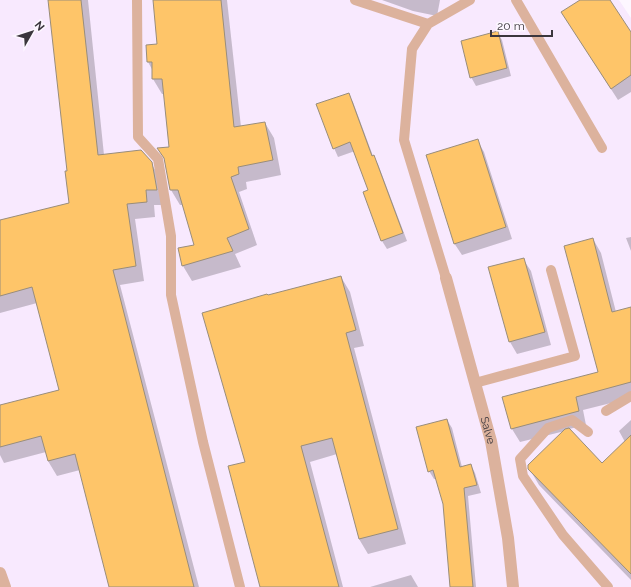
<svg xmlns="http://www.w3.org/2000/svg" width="631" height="587" font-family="Raleway,sans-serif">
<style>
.built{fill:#f8e9fe}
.shadow{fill:#0003}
.building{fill:#fec569;stroke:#998d7b}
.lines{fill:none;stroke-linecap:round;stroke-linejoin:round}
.service{stroke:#dcb29d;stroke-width:10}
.minor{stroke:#dcb29d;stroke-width:12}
.labels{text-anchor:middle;stroke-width:3.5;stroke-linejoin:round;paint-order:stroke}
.street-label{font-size:11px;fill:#3b363d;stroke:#fdf7ff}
</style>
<rect width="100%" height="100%" fill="#fdf7ff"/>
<path class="built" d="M 0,0 L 619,0 L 631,18 L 631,587 L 5,587 L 0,573 Z"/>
<path class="shadow" d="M 49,0 L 88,0 L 104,155 L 151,163 L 160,178 L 165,205 L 154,205 L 155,217 L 135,219 L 144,281 L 120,285 L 199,587 L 111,587 L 80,470 L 57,476 L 48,461 L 46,452 L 4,463 L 0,455 L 0,406 L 60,391 L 37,303 L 0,313 L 0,221 L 70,203 L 68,172 Z
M 154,0 L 227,0 L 241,127 L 265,123 L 274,138 L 281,175 L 246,182 L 247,189 L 239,192 L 257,245 L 235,254 L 241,267 L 192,281 L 183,266 L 179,249 L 195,246 L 183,205 L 180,205 L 171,190 L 166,162 L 158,149 L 170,147 L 165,94 L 162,94 L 153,79 L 153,71 L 148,62 L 147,46 L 158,45 Z
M 382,0 L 440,0 L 437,16 L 413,11 Z
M 581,0 L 609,0 L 631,34 L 631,92 L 618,100 L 562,13 Z
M 497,32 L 502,40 L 511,76 L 476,86 L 471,77 Z
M 348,94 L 353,102 L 373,156 L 378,164 L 407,241 L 387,249 L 382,241 L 370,191 L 355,151 L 338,157 L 334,148 Z
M 477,140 L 484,152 L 512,239 L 462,255 L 454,243 Z
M 631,237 L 631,251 L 626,238 Z
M 593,239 L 601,253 L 616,312 L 631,308 L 631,398 L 583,410 L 586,425 L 569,429 L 602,464 L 625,442 L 619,431 L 631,420 L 631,580 L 539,485 L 529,468 L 565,431 L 520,442 L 512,429 L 599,373 Z
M 523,259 L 531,271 L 551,345 L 517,354 L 510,342 L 489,268 Z
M 341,277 L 350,292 L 364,346 L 354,348 L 406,544 L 368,554 L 359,539 L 337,454 L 310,462 L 343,587 L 261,587 L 246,462 L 268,296 Z
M 447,420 L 452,428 L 462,467 L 471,465 L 475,473 L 481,493 L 468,496 L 476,587 L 451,587 L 444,504 L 437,479 L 434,479 L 429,471 Z
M 411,575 L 418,587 L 370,587 Z"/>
<path class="building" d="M 48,0 L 81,0 L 98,155 L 141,150 L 152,162 L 157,190 L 146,190 L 147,202 L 127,204 L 136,266 L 113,270 L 194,587 L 109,587 L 75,454 L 48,461 L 41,436 L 0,447 L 0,405 L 59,390 L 32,287 L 0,296 L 0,220 L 69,203 L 65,171 L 67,171 Z
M 153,0 L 221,0 L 234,127 L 265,122 L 273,160 L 238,167 L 239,174 L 231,177 L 249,229 L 227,238 L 233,251 L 182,266 L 178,248 L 194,245 L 178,190 L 170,190 L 164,158 L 157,148 L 169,147 L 162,79 L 152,79 L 152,62 L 147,62 L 146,45 L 157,44 Z
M 580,0 L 610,0 L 631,32 L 631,75 L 611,89 L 561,12 Z
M 498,31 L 507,68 L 470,78 L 461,41 Z
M 349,93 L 372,156 L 374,155 L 403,233 L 381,241 L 363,192 L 368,190 L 350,142 L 333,149 L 316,104 Z
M 478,139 L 506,227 L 454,244 L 426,155 Z
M 593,238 L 612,312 L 631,307 L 631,382 L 576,397 L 579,411 L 511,429 L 502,397 L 598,372 L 564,246 Z
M 524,258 L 545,332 L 509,342 L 488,267 Z
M 341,276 L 356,330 L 346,333 L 398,529 L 359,539 L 332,438 L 301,446 L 339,587 L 260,587 L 228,466 L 245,462 L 202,313 L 267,294 L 268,295 Z
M 447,419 L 460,467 L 471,464 L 477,485 L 464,488 L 473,587 L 450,587 L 443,504 L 433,470 L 428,472 L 416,427 Z
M 569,428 L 602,463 L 631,435 L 631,574 L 528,469 L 528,465 L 565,429 Z"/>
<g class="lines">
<path class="service" d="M 137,0 L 138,137 L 158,159 L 171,236 L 171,295 L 203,442 L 240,587
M 355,0 L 428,24
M 516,0 L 602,148
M 446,278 L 404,140 L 412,49 L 428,24 L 470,0
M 475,383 L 575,356 L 551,270
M 606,411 L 631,396
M 588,432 L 572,420 L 548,428 L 520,459 L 523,476 L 563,535 L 608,587"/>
<g class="minor">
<path id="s1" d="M 446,278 L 491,441 L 508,538 L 513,587"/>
<path d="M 0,573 L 5,587"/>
</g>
</g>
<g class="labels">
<g class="street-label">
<text dy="4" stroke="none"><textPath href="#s1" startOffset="158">Salve</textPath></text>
</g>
</g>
<g transform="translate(32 32) rotate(51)" stroke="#fdf7ff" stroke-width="3" paint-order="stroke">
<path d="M0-3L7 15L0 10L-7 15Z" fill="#3b363d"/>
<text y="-6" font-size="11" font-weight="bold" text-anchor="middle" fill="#3b363d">N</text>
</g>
<path d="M491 30v6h61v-6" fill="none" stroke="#3b363d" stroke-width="2"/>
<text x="497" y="30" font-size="12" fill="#3b363d" stroke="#fdf7ff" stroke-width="3" paint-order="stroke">20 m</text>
</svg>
